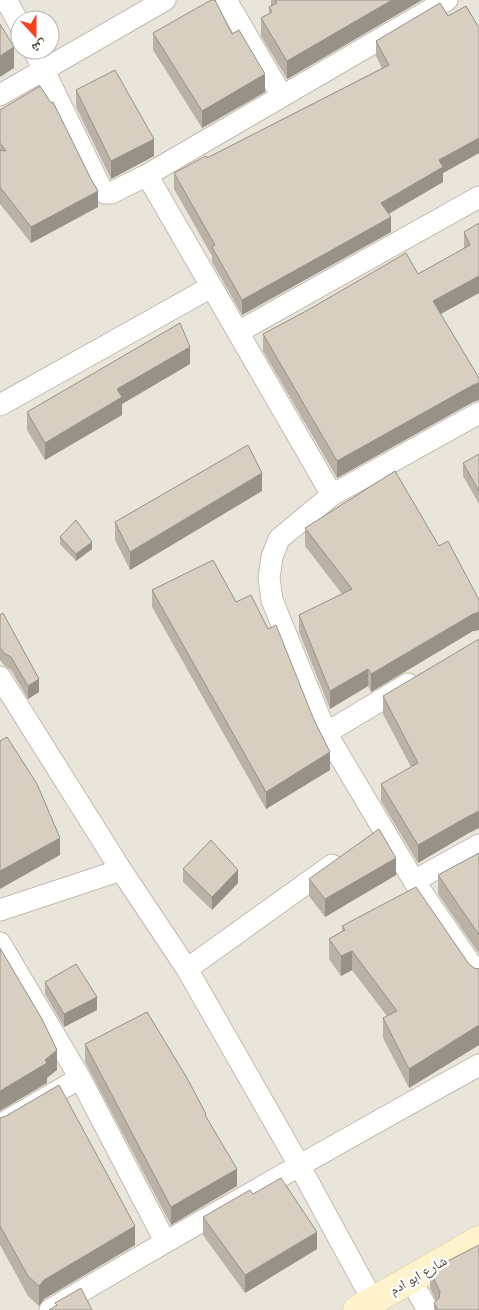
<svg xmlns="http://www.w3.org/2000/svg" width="479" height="1310" font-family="'Varela Round','Noto Naskh Arabic',sans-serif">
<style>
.residential{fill:#eae5da;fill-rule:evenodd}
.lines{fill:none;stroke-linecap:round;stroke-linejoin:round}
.street-casing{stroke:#c2bbae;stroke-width:23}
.secondary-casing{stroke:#d6c79b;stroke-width:29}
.street{stroke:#fff;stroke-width:21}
.secondary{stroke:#fff3cd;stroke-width:28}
.wall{fill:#bab2a6}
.shaded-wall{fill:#979187}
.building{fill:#d8cfc1;stroke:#979187}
.labels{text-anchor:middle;stroke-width:5;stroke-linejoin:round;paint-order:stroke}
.street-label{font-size:14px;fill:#4b4439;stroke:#fff}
</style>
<rect width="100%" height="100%" fill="#f6f3ec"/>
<path class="residential" d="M 0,0 L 479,0 L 479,1310 L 0,1310 ZM 20,20 L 50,20 L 50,50 L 20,50 Z"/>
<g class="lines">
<g class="street-casing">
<path id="street" d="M 6,0 L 20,25
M 226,0 L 282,96
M 34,50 L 102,190 L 105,193 L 111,193 L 147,175 L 332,495 L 279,539 L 272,557 L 269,578 L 272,600 L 326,733 L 414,881 L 479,976
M 0,95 L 165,0
M 147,175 L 447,0
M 238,332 L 479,197
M 0,405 L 211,287
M 332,495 L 479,413
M 0,677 L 121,870 L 187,969 L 299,1165 L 373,1301
M 326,733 L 408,684
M 414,881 L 479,845
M 0,910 L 121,870
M 0,943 L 80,1078 L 165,1241
M 187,969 L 332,865
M 0,1125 L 80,1078
M 410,1279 L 428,1310
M 50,1310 C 192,1225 335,1145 479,1065"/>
</g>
<g class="secondary-casing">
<path id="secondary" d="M 357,1310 L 479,1240"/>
</g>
<use href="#street" class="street"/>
<use href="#secondary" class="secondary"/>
</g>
<path class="wall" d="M 271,0 L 422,0 L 287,79 L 261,36 L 261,18 L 269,14 L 269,7 L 271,7 Z
M 448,16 L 479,28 L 479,153 L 443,173 L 443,182 L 389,214 L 391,232 L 242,315 L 212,262 L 212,256 L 174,189 L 174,173 L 207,158 L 382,68 L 376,56 L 376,41 Z
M 153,33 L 232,34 L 265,92 L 202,128 L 153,50 Z
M 76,90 L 154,156 L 111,179 L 76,107 Z
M 0,110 L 98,207 L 31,243 L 0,204 Z
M 479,223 L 479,293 L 441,314 L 473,402 L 337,478 L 263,351 L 263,334 L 418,274 L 464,249 L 464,232 Z
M 190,364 L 122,404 L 122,415 L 45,460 L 27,430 L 27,412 Z
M 479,454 L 479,504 L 463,476 L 463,463 Z
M 262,491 L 130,570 L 115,540 L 115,522 Z
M 305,528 L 439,546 L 479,600 L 479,630 L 473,631 L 371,692 L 368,686 L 330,709 L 299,632 L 299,615 L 342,594 L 305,546 Z
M 60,537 L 92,549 L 76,561 L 60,544 Z
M 152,590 L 236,602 L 330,770 L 266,809 L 152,607 Z
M 0,615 L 39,692 L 28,699 L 11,670 L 4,665 L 0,660 Z
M 383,696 L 467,834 L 418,863 L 381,801 L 381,784 L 411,767 L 383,714 Z
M 479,853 L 479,954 L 438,894 L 438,875 Z
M 183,869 L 238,883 L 212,910 L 183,882 Z
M 396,875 L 325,917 L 309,896 L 309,879 Z
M 342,926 L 469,964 L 474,968 L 479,969 L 479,1045 L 409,1088 L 383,1038 L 383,1018 L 387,1016 L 352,970 L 341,976 L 329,959 L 329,939 L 342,931 Z
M 45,982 L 97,1010 L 64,1027 L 45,994 Z
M 85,1044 L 237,1186 L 171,1225 L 85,1062 Z
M 0,1118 L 135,1245 L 44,1299 L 39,1306 L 28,1296 L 0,1245 Z
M 253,1194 L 317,1249 L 245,1293 L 203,1235 L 203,1217 Z
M 430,1270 L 479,1310 L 434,1310 L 434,1303 L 436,1301 L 430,1288 Z"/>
<path class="shaded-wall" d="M 392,0 L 422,0 L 287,79 L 287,61 Z
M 14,47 L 14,68 L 0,77 L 0,56 Z
M 265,74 L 265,92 L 202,128 L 202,111 Z
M 479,138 L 479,153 L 443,173 L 443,182 L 381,218 L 381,203 L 439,160 Z
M 154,139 L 154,156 L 111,179 L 111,161 Z
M 98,191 L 98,207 L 31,243 L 31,227 Z
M 391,217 L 391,232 L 242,315 L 242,300 Z
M 479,276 L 479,293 L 433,318 L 433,301 Z
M 190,347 L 190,364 L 122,404 L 122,415 L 45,460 L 45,443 L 117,389 Z
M 479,383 L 479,400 L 473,402 L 337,478 L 337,461 L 473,385 Z
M 262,473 L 262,491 L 130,570 L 130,552 Z
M 92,542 L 92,549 L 76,561 L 76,554 Z
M 479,612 L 479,630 L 473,631 L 371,692 L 371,674 L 473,614 Z
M 368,669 L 368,686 L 330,709 L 330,691 Z
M 39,679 L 39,692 L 28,699 L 28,686 Z
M 330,752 L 330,770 L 266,809 L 266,792 Z
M 479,811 L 479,828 L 467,834 L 418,863 L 418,845 L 467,817 Z
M 60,838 L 60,855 L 0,889 L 0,871 Z
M 396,858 L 396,875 L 325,917 L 325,899 Z
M 238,870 L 238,883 L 212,910 L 212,897 Z
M 352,951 L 352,970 L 341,976 L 341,956 Z
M 97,997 L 97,1010 L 64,1027 L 64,1014 Z
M 479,1025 L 479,1045 L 409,1088 L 409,1069 Z
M 57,1050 L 57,1070 L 47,1078 L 47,1083 L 0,1111 L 0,1091 Z
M 237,1169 L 237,1186 L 171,1225 L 171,1207 Z
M 135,1226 L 135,1245 L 44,1299 L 39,1306 L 39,1286 L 44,1280 Z
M 317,1232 L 317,1249 L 245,1293 L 245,1275 Z"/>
<path class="building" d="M 211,0 L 215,0 L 232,34 L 239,30 L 265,74 L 202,111 L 153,33 Z
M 275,0 L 392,0 L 287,61 L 261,18 L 272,12 L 269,7 L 277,3 Z
M 440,3 L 448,16 L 466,6 L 479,28 L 479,138 L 439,160 L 443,167 L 381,203 L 391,217 L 242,300 L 212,247 L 215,245 L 174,173 L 206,156 L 207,158 L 389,65 L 376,41 Z
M 0,24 L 14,47 L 0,56 Z
M 115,70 L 154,139 L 111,161 L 76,90 Z
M 40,86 L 51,103 L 53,102 L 91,179 L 98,191 L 31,227 L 0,187 L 0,150 L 6,151 L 0,143 L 0,110 Z
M 479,223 L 479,276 L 433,301 L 479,378 L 479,383 L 473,385 L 337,461 L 263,334 L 308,310 L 406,253 L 418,274 L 470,245 L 464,232 Z
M 180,323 L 190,347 L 117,389 L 122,397 L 45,443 L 27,412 Z
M 248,445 L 262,473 L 130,552 L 115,522 Z
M 479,454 L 479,491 L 463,463 Z
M 395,471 L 439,546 L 448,541 L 479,600 L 479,612 L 473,614 L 371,674 L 368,669 L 330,691 L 299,615 L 352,589 L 305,528 Z
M 76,520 L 92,542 L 76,554 L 60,537 Z
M 213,560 L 236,602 L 251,595 L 268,629 L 276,625 L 314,720 L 330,752 L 266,792 L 152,590 Z
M 3,613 L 39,679 L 28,686 L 11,657 L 4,653 L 0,647 L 0,615 Z
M 479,639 L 479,811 L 467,817 L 418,845 L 381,784 L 418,763 L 383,696 Z
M 7,737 L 37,784 L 60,838 L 0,871 L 0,741 Z
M 379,829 L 396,858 L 325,899 L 309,879 Z
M 211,840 L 238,870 L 212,897 L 183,869 Z
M 479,853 L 479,935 L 438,875 Z
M 416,887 L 469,964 L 474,968 L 479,969 L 479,1025 L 409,1069 L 383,1018 L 397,1011 L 352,951 L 341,956 L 329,939 L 345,930 L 342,926 Z
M 0,948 L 42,1019 L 57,1050 L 45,1060 L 47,1063 L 0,1091 Z
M 76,964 L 97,997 L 64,1014 L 45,982 Z
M 147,1012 L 187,1078 L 206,1114 L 205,1115 L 237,1169 L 171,1207 L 85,1044 Z
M 59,1085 L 135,1226 L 44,1280 L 39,1286 L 28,1276 L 0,1226 L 0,1118 L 6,1116 Z
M 281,1178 L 317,1232 L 245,1275 L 203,1217 L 250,1190 L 253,1194 Z
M 479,1245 L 479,1310 L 438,1310 L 434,1303 L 439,1298 L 440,1292 L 430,1270 Z
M 81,1288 L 92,1310 L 49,1310 L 57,1305 L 55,1303 Z"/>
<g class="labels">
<g class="street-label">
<text transform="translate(418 1275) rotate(-30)" y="5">شارع ابو ادم</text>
</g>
</g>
<g transform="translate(35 35) rotate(159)"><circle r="24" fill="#ffffff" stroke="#b7b4b0"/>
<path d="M0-4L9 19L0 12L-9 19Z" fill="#fc3f1d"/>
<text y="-8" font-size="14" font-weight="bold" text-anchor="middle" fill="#4b4439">ش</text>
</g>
</svg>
